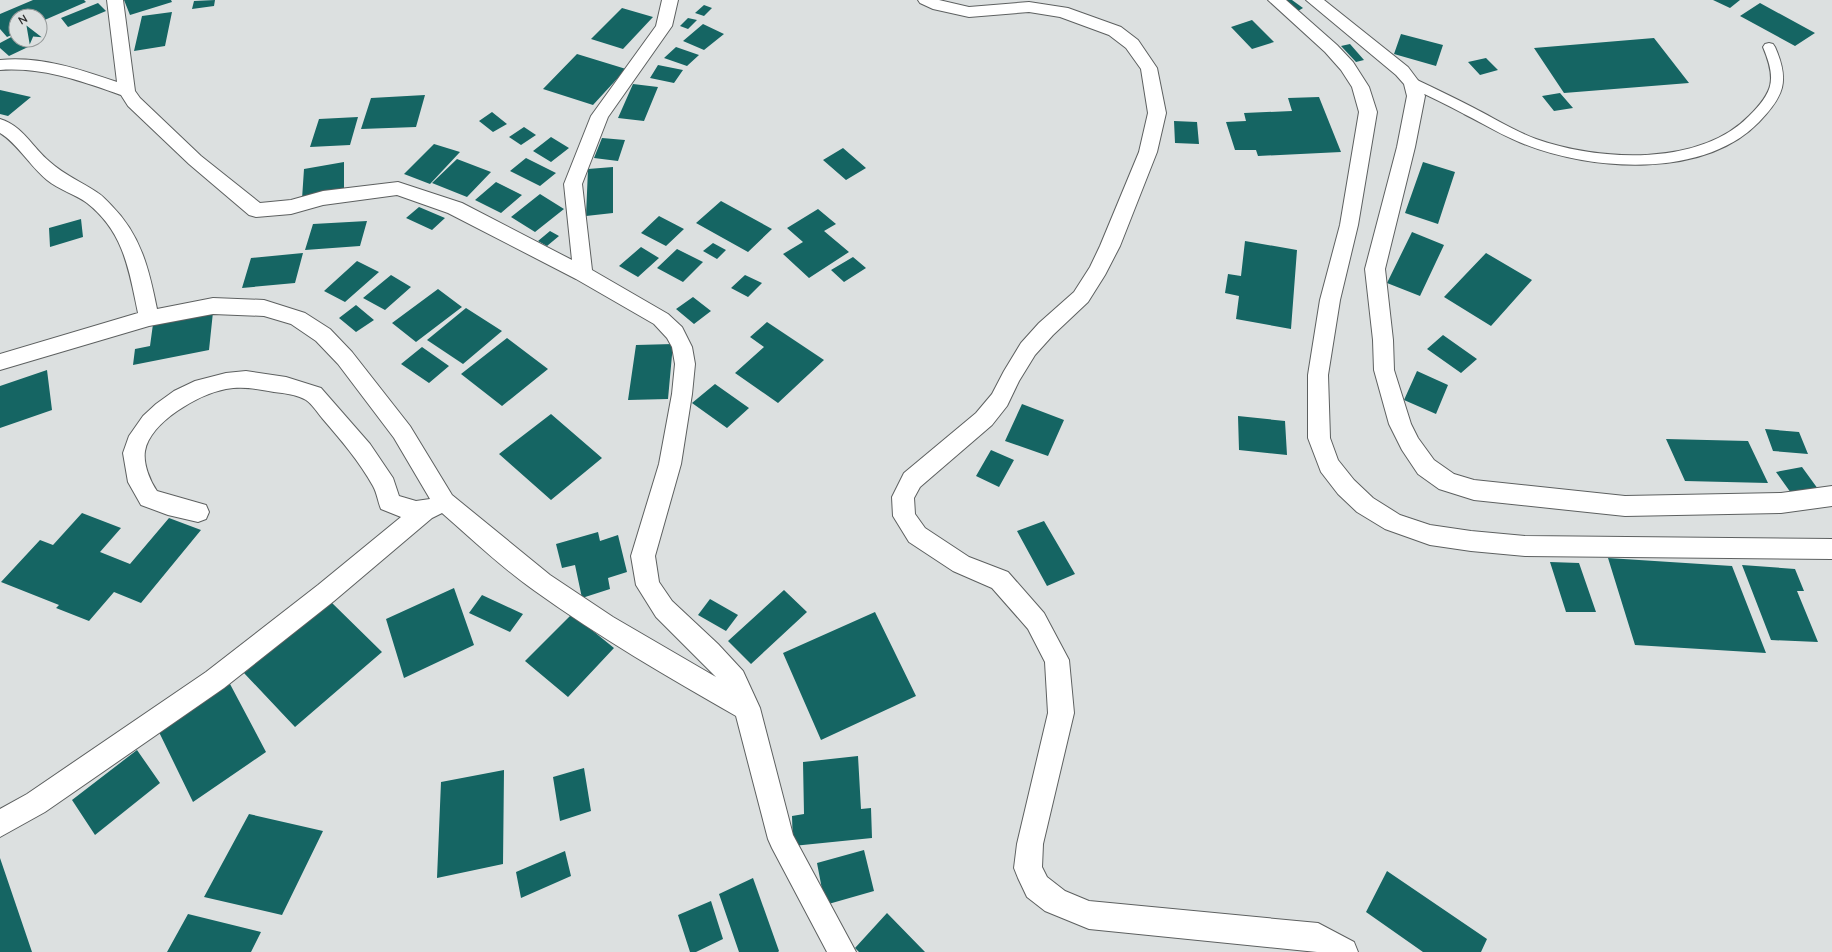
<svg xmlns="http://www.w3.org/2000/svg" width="1832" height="952" font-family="Mulish,sans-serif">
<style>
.building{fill:#156563}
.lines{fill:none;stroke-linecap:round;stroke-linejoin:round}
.lane-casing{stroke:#5d6060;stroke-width:2}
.street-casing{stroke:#5d6060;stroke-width:2}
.secondary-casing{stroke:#5d6060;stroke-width:2}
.lane{fill:#fff;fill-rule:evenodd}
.street{fill:#fff;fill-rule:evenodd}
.secondary{fill:#fff;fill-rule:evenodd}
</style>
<rect width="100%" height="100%" fill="#dce0e0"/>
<path class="building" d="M 33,0 L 84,0 L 86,2 L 40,22 L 40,16 L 16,16 L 16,33 L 7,37 L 0,29 L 0,14 Z
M 124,0 L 171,0 L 172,2 L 130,15 Z
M 215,0 L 214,6 L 192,9 L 194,1 Z
M 1283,0 L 1292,0 L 1303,8 L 1298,11 Z
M 1713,0 L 1740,0 L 1730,8 Z
M 98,3 L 106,11 L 68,27 L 61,18 Z
M 1760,3 L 1815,33 L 1795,46 L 1740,16 Z
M 704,5 L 712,8 L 704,16 L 695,13 Z
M 622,8 L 653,17 L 623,49 L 591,39 Z
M 172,12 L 165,46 L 134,51 L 142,16 Z
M 688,18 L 697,20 L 688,29 L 680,26 Z
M 1252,20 L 1274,42 L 1252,49 L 1231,27 Z
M 703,24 L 724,34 L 704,50 L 683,41 Z
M 1401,34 L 1443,45 L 1436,66 L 1394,54 Z
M 15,35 L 16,40 L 20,40 L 28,47 L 9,56 L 0,48 L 0,43 Z
M 1654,38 L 1689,83 L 1564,93 L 1534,48 Z
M 1350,44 L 1364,60 L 1356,62 L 1341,46 Z
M 676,47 L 699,55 L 687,66 L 664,58 Z
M 577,54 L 626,69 L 593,105 L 543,89 Z
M 1486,58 L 1498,70 L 1480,75 L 1468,62 Z
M 658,65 L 683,70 L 674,83 L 650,78 Z
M 633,84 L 658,87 L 644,121 L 618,118 Z
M 0,90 L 31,97 L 8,116 L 0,114 Z
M 1560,93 L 1573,108 L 1554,111 L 1542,96 Z
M 425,95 L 416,127 L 361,129 L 371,98 Z
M 1319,97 L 1341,152 L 1258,156 L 1256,150 L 1235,150 L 1226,122 L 1246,121 L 1244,113 L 1292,111 L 1288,98 Z
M 492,112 L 507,124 L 493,132 L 479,121 Z
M 358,117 L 350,145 L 310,147 L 319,119 Z
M 1174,121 L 1197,122 L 1199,144 L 1175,143 Z
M 524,127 L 536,135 L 521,145 L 509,137 Z
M 551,137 L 569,148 L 551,162 L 533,151 Z
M 602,138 L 625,140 L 618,161 L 594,158 Z
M 434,144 L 460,152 L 430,184 L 404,174 Z
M 843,148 L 866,168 L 846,180 L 823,160 Z
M 526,158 L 556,173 L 540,186 L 510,171 Z
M 457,159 L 491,172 L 467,197 L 432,183 Z
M 344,162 L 344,191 L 302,199 L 304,169 Z
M 1423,162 L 1455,172 L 1438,224 L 1405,213 Z
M 613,167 L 613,213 L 586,216 L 588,169 Z
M 496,182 L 522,195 L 501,213 L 475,200 Z
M 540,194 L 564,209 L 535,232 L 511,217 Z
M 721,201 L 772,229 L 748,252 L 696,223 Z
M 419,207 L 445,218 L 432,230 L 406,218 Z
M 818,209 L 836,224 L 824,231 L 849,252 L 809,278 L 783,254 L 803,242 L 787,228 Z
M 659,216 L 684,229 L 666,246 L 641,233 Z
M 81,219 L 83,237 L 50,247 L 49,228 Z
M 367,221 L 360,246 L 305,250 L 313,224 Z
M 550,231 L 559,236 L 547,246 L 538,241 Z
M 1412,232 L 1444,245 L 1420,296 L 1387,283 Z
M 1245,241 L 1297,250 L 1291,329 L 1236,319 L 1239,296 L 1225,293 L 1228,274 L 1241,276 Z
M 713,243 L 726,250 L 717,259 L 703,251 Z
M 641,247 L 659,258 L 638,277 L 619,266 Z
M 677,249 L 703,262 L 683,282 L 657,268 Z
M 303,253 L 295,283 L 242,288 L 251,258 Z
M 1486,253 L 1532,280 L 1491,326 L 1444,297 Z
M 853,257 L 866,268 L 844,282 L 831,270 Z
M 357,261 L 379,272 L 345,302 L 324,291 Z
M 391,275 L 411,287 L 385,310 L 363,298 Z
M 745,275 L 762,283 L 748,297 L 731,288 Z
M 438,289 L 462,307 L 416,342 L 392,323 Z
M 693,297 L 711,311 L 694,324 L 676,309 Z
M 356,305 L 374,320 L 356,332 L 339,318 Z
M 466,308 L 502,331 L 463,364 L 427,340 Z
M 213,312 L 209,350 L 133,365 L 135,349 L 150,346 L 153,324 Z
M 767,322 L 824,360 L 778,403 L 735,373 L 764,347 L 750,337 Z
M 1443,335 L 1477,359 L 1461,373 L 1427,349 Z
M 507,338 L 548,369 L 502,406 L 461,374 Z
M 673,344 L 668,399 L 628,400 L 636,345 Z
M 422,347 L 449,366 L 429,383 L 401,364 Z
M 47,370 L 52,410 L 0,428 L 0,386 Z
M 1417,371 L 1448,385 L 1436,414 L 1404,400 Z
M 715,384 L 749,408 L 727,428 L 692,403 Z
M 1022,404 L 1064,420 L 1048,456 L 1005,441 Z
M 551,414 L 602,458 L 551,500 L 499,454 Z
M 1238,416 L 1285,421 L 1287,455 L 1239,450 Z
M 1765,429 L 1799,432 L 1808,454 L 1773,451 Z
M 1666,439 L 1748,441 L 1768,483 L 1685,481 Z
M 991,450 L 1014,460 L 999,487 L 976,476 Z
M 1802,467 L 1818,489 L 1791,493 L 1776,472 Z
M 82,513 L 121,528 L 100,552 L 130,564 L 169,518 L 201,530 L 141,603 L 114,592 L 89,621 L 56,608 L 59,605 L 1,582 L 40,540 L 53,545 Z
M 1044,521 L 1075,574 L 1047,586 L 1017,531 Z
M 598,532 L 600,541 L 618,535 L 627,572 L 608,578 L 610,589 L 582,598 L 575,565 L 562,568 L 556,544 Z
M 1608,558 L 1732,566 L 1766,653 L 1635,645 Z
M 1550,562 L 1579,563 L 1596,612 L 1566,612 Z
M 1742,565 L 1795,569 L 1804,591 L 1797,591 L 1818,642 L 1771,640 Z
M 454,588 L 474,645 L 404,678 L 386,619 Z
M 784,590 L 807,612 L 751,664 L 728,641 Z
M 482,595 L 523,614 L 510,632 L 469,613 Z
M 710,599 L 738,615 L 726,631 L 698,615 Z
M 330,601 L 382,652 L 295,727 L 244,673 Z
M 875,612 L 916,696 L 821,740 L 783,653 Z
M 572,614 L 614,648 L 568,697 L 525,661 Z
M 230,684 L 266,752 L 193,802 L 158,730 Z
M 137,750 L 160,783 L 95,835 L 72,800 Z
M 858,756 L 861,809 L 871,808 L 872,838 L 793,846 L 792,816 L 804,814 L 803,762 Z
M 584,768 L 591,811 L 560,821 L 553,777 Z
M 504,770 L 503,864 L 437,878 L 441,782 Z
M 249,814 L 323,831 L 282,915 L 204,897 Z
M 864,850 L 874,891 L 825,905 L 817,863 Z
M 565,851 L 571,876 L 521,898 L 516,872 Z
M 0,859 L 0,858 L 32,952 L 0,952 Z
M 1387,871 L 1487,939 L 1481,952 L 1423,952 L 1366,912 Z
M 753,878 L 779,951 L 778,952 L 739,952 L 719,894 Z
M 711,901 L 723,939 L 696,952 L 690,952 L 678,915 Z
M 887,913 L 925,952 L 859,952 L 855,948 Z
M 188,914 L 261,932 L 251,952 L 167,952 Z"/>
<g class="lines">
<g class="lane-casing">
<path id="lane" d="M 1769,43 L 1773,44 L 1775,47 C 1790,81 1784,96 1759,122 C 1704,179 1592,171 1524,144 C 1503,136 1484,124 1464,114 C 1446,104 1427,95 1407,86 L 1405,83 L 1407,80 L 1417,80 C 1436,89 1455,98 1474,108 C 1494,118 1514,131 1536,139 C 1598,161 1699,167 1749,116 C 1773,92 1777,80 1763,47 L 1765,44 Z"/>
</g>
<g class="street-casing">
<path id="street" d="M 107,0 L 123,0 L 135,91 L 140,98 L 201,156 L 260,203 L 291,200 L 323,191 L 398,182 L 462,203 L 572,260 L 564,184 L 591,116 L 656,26 L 662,0 L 678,0 L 672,26 L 608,117 L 582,184 L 592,270 L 668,314 L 682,327 L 692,347 L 695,364 L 692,394 L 681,464 L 655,556 L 659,582 L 672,601 L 718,644 L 743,671 L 760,708 L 793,835 L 856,952 L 827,952 L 772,848 L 768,839 L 736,716 C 668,677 599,637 535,591 C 502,568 472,539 442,513 L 432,518 L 334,601 L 224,688 L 45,812 L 0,837 L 0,809 L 27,794 L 206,672 L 318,585 L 401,517 L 381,509 C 378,502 377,493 373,486 C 359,461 341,440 322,418 C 318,413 312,404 306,400 C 298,395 284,393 274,392 C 258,389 243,386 226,389 C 199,394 150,422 145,451 C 143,464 150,481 157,491 L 206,505 L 209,512 L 206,519 L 198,522 L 168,515 L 141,505 L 128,482 L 123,453 L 129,436 L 143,416 L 156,404 L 174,391 L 195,381 L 226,373 L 246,371 L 286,377 L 321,388 L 370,444 L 393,478 L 399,496 L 416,501 L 430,499 L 394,438 L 338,364 L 316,341 L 291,324 L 264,316 L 213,314 L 149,326 L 0,370 L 0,354 L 138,313 C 129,270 124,232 87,203 C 75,194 59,190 47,180 C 30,166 17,143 0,133 L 0,119 C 23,126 32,147 50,162 C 64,175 82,182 98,193 C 103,196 107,201 111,205 C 141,235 149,269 157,309 L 213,298 L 264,300 L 305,313 L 330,329 L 352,352 L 410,426 L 452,495 L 550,575 L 613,617 L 716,677 L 656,617 L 636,585 L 631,556 L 659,464 L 672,394 L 675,364 L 672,347 L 667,338 L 654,324 L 576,279 L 448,213 L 397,195 L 323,205 L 291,214 L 256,217 L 249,215 L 189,164 L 128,106 L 121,95 C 81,81 43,67 0,70 L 0,60 C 41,56 79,69 117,82 Z
M 918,0 L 939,0 L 969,7 L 1029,2 L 1068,8 L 1121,27 L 1138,40 L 1157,68 L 1166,113 L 1157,152 L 1120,246 L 1105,275 L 1088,302 L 1053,335 L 1035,355 L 1019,381 L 1007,406 L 992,425 L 920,487 L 914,498 L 915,514 L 925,528 L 969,557 L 1008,572 L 1044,613 L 1069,660 L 1074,713 L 1043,844 L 1042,867 L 1047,877 L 1065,891 L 1089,901 L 1318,923 L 1354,942 L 1358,952 L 1317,952 L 1089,929 L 1045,911 L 1027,897 L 1018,878 L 1014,868 L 1017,844 L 1048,713 L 1045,662 L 1028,629 L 992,588 L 953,571 L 909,542 L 893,516 L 892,497 L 904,473 L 976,413 L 992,394 L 1004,371 L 1021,343 L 1039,323 L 1074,292 L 1090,267 L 1100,246 L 1139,152 L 1148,113 L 1141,69 L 1126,48 L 1109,35 L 1060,17 L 1029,12 L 969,17 L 933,9 L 920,3 Z
M 1306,0 L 1324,0 L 1408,67 L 1420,83 L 1425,96 L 1415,147 L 1385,269 L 1393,340 L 1394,370 L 1411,424 L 1418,438 L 1434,460 L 1454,474 L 1474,480 L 1625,496 L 1781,493 L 1832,486 L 1832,506 L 1781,513 L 1625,516 L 1474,500 L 1439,489 L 1418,474 L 1402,450 L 1389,424 L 1374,370 L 1373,340 L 1365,269 L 1397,147 L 1407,96 L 1404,84 L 1396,75 Z"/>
</g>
<g class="secondary-casing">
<path id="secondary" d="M 1268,0 L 1286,0 L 1337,45 L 1353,62 L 1369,87 L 1377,112 L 1358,225 L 1340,300 L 1328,375 L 1330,438 L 1338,460 L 1354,480 L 1373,498 L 1400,515 L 1430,525 L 1471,531 L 1525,536 L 1832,539 L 1832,559 L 1525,556 L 1471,551 L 1430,545 L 1385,529 L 1357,512 L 1338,494 L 1321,472 L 1308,438 L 1308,375 L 1320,300 L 1340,225 L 1359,112 L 1352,87 L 1341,70 L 1325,52 Z"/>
</g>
<use href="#lane" class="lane"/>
<use href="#street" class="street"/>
<use href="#secondary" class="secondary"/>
</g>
<g transform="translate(28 28) rotate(329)"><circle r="19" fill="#dce0e0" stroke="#979a9a"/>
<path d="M0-3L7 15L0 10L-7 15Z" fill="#156462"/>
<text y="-6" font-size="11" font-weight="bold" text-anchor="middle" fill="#2f3030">N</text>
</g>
</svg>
